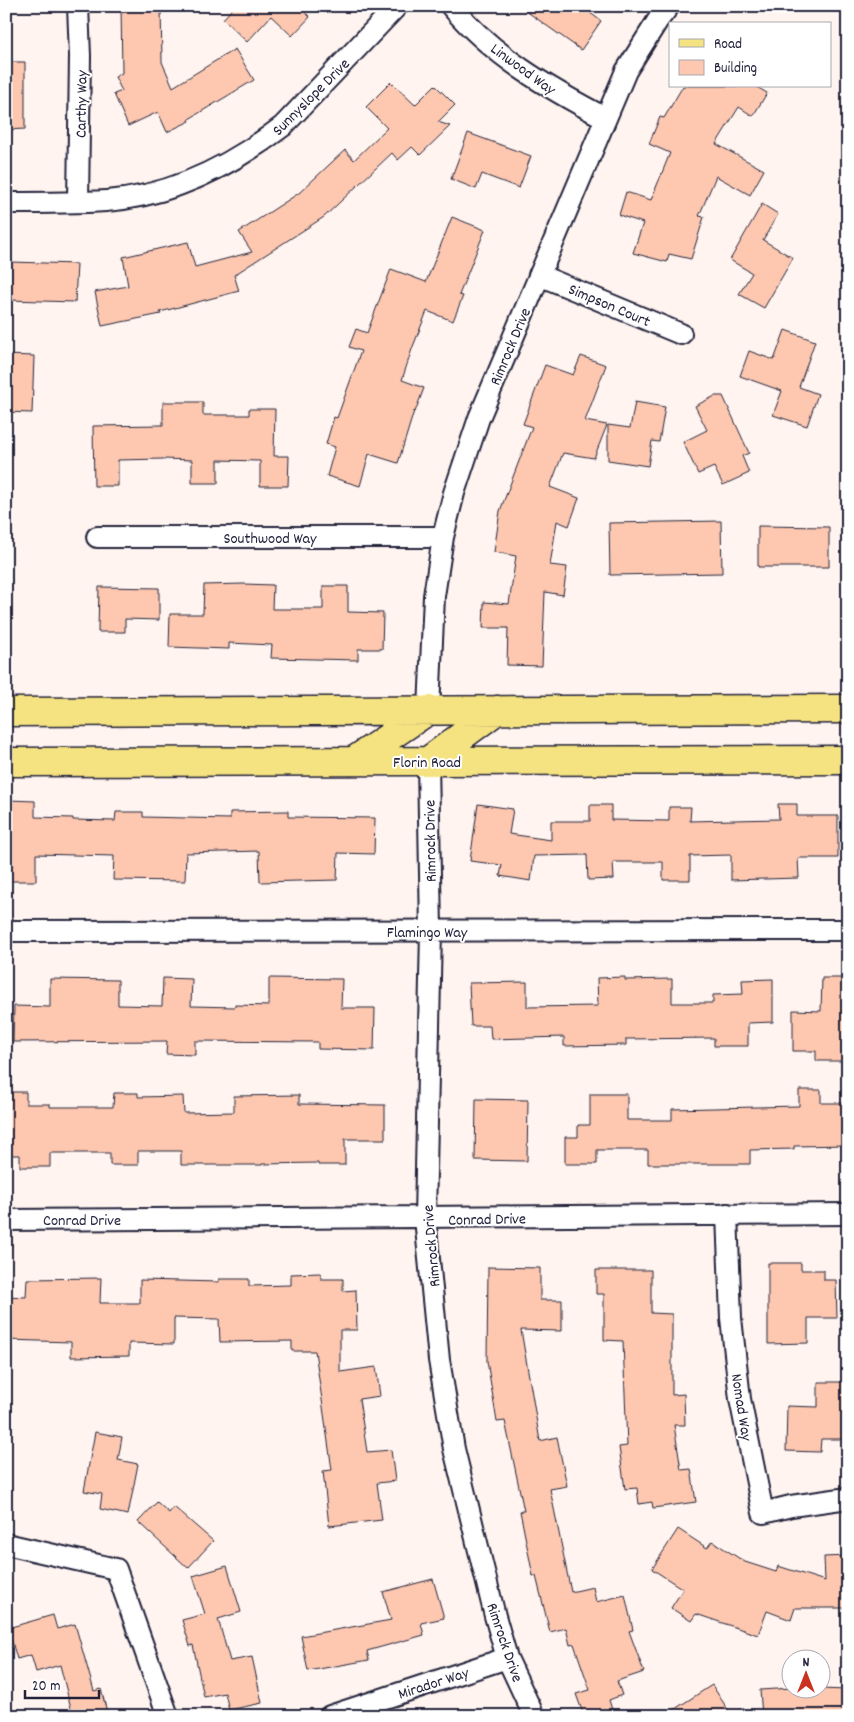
<svg xmlns="http://www.w3.org/2000/svg" width="854" height="1722" font-family="Dekko,sans-serif">
<style>
.building{fill:#fec8b0;stroke:#22223b}
.lines{fill:none;stroke-linecap:round;stroke-linejoin:round}
.street-casing{stroke:#22223b;stroke-width:24}
.primary-casing{stroke:#22223b;stroke-width:31}
.street{stroke:#fff;stroke-width:20}
.primary{stroke:#f5e382;stroke-width:28}
.labels{text-anchor:middle;stroke-width:4;stroke-linejoin:round;paint-order:stroke}
.street-label{font-size:16px;fill:#22223b;stroke:#fff}
</style>
<rect width="100%" height="100%" fill="#fff4ef"/>
<filter id="ink" filterUnits="userSpaceOnUse"><feTurbulence type="fractalNoise" baseFrequency=".02" numOctaves="2"/><feDisplacementMap in="SourceGraphic" scale="10" xChannelSelector="R" yChannelSelector="G"/><feConvolveMatrix kernelMatrix="1 2 1 2 8 2 1 2 1" color-interpolation-filters="sRGB"/></filter>
<g filter="url(#ink)">
<path class="building" d="M 121,6 L 161,6 L 162,62 L 173,87 L 235,49 L 254,80 L 189,119 L 190,121 L 167,132 L 158,112 L 128,126 L 114,94 L 122,91 L 115,77 L 122,73 Z
M 235,6 L 298,6 L 310,17 L 292,36 L 271,16 L 247,42 L 223,19 Z
M 519,6 L 581,6 L 601,21 L 581,50 Z
M 6,62 L 25,62 L 25,129 L 6,130 Z
M 391,82 L 415,105 L 435,85 L 455,105 L 438,122 L 450,126 L 420,155 L 412,147 L 398,160 L 392,153 L 324,217 L 234,275 L 239,291 L 160,312 L 161,314 L 102,326 L 95,292 L 128,286 L 123,257 L 188,242 L 195,267 L 252,252 L 239,232 L 299,193 L 345,150 L 354,160 L 387,128 L 366,107 Z
M 683,86 L 755,86 L 767,93 L 753,116 L 739,107 L 716,144 L 764,170 L 750,195 L 716,176 L 699,216 L 704,217 L 691,259 L 669,254 L 667,262 L 633,253 L 643,223 L 619,215 L 626,192 L 651,200 L 670,153 L 649,144 L 660,117 L 664,118 Z
M 468,133 L 531,156 L 519,188 L 482,174 L 476,189 L 451,179 Z
M 762,204 L 778,214 L 763,240 L 793,258 L 764,308 L 739,294 L 752,273 L 730,260 Z
M 452,217 L 485,230 L 459,295 L 463,296 L 453,321 L 427,311 L 412,349 L 402,380 L 424,388 L 415,412 L 414,411 L 398,463 L 369,454 L 360,486 L 327,476 L 335,447 L 326,444 L 334,417 L 337,418 L 361,351 L 349,347 L 356,329 L 367,333 L 391,269 L 426,282 Z
M 11,262 L 77,264 L 75,302 L 9,300 Z
M 785,330 L 815,341 L 799,387 L 818,394 L 807,426 L 773,415 L 782,391 L 740,376 L 749,351 L 774,360 Z
M 6,355 L 34,356 L 32,413 L 6,412 Z
M 581,356 L 606,365 L 585,421 L 607,425 L 594,458 L 563,453 L 550,487 L 579,498 L 569,526 L 557,521 L 550,565 L 567,567 L 563,595 L 545,592 L 542,666 L 507,665 L 508,628 L 483,628 L 484,602 L 509,604 L 516,556 L 494,552 L 500,511 L 532,427 L 523,424 L 545,365 L 573,375 Z
M 715,396 L 723,396 L 749,453 L 742,456 L 749,473 L 723,485 L 714,467 L 698,474 L 683,442 L 707,430 L 695,406 Z
M 163,402 L 203,402 L 203,415 L 249,415 L 249,409 L 275,409 L 274,456 L 289,456 L 288,486 L 260,486 L 260,461 L 218,460 L 218,483 L 192,483 L 192,460 L 163,459 L 118,460 L 118,486 L 94,486 L 93,426 L 163,425 Z
M 635,402 L 665,407 L 659,442 L 652,441 L 648,466 L 608,460 L 608,425 L 630,428 Z
M 721,521 L 722,573 L 610,575 L 609,523 Z
M 758,526 L 829,527 L 829,567 L 758,567 Z
M 243,584 L 273,585 L 272,609 L 323,609 L 323,586 L 348,586 L 348,612 L 383,613 L 382,649 L 358,649 L 358,660 L 271,658 L 272,645 L 229,643 L 229,649 L 169,647 L 170,614 L 203,614 L 204,585 Z
M 99,587 L 159,588 L 159,620 L 125,619 L 125,632 L 98,632 Z
M 8,800 L 35,801 L 35,817 L 73,818 L 73,820 L 115,821 L 116,812 L 143,812 L 143,817 L 230,819 L 230,812 L 288,811 L 288,817 L 375,818 L 374,854 L 338,853 L 337,880 L 260,882 L 259,851 L 186,853 L 185,881 L 113,880 L 114,856 L 36,854 L 36,881 L 6,881 Z
M 478,804 L 513,809 L 509,834 L 551,840 L 551,821 L 590,821 L 590,805 L 611,805 L 611,820 L 669,821 L 669,807 L 691,807 L 690,821 L 779,819 L 778,804 L 797,804 L 797,816 L 838,816 L 838,858 L 798,858 L 799,878 L 731,880 L 731,855 L 690,856 L 690,880 L 663,880 L 663,862 L 613,862 L 614,879 L 588,880 L 587,855 L 534,856 L 531,881 L 500,876 L 502,865 L 470,861 Z
M 625,977 L 625,980 L 672,979 L 672,1003 L 713,1003 L 713,995 L 743,994 L 742,980 L 773,979 L 773,1022 L 748,1023 L 748,1046 L 714,1046 L 714,1038 L 626,1039 L 626,1045 L 564,1046 L 564,1037 L 491,1039 L 490,1026 L 471,1026 L 469,983 L 527,982 L 527,1007 L 598,1006 L 597,978 Z
M 163,978 L 192,979 L 191,1006 L 235,1007 L 235,1005 L 269,1006 L 269,978 L 342,979 L 341,1008 L 375,1008 L 374,1050 L 318,1049 L 318,1042 L 195,1041 L 195,1055 L 166,1054 L 167,1041 L 13,1042 L 14,1006 L 50,1007 L 50,979 L 118,980 L 118,1005 L 162,1006 Z
M 822,978 L 848,978 L 848,1061 L 816,1061 L 816,1051 L 793,1051 L 793,1010 L 821,1011 Z
M 799,1090 L 821,1090 L 821,1103 L 848,1103 L 848,1145 L 794,1146 L 794,1149 L 750,1150 L 750,1164 L 648,1164 L 648,1150 L 597,1150 L 597,1164 L 565,1164 L 565,1137 L 578,1137 L 578,1125 L 590,1125 L 590,1094 L 627,1094 L 627,1120 L 672,1120 L 672,1109 L 799,1106 Z
M 6,1092 L 26,1092 L 26,1104 L 50,1104 L 50,1107 L 113,1107 L 114,1093 L 138,1093 L 138,1097 L 183,1096 L 184,1113 L 234,1112 L 234,1096 L 299,1095 L 299,1104 L 385,1105 L 385,1139 L 345,1139 L 345,1165 L 318,1165 L 318,1163 L 262,1164 L 262,1165 L 181,1165 L 181,1151 L 138,1151 L 138,1165 L 110,1165 L 110,1153 L 50,1153 L 50,1167 L 20,1167 L 20,1155 L 6,1155 Z
M 476,1099 L 528,1100 L 527,1161 L 475,1160 Z
M 768,1263 L 801,1263 L 801,1270 L 824,1270 L 824,1280 L 836,1280 L 837,1318 L 808,1318 L 808,1343 L 768,1344 Z
M 488,1267 L 540,1268 L 540,1300 L 562,1300 L 562,1331 L 521,1330 L 540,1441 L 557,1437 L 567,1486 L 550,1489 L 571,1592 L 593,1587 L 596,1602 L 625,1595 L 633,1630 L 629,1631 L 644,1672 L 617,1681 L 622,1695 L 609,1700 L 614,1716 L 584,1716 L 576,1694 L 590,1690 L 574,1644 L 570,1645 L 566,1628 L 550,1632 L 536,1576 L 533,1576 L 520,1511 L 524,1511 L 505,1421 L 497,1422 L 487,1361 Z
M 596,1270 L 651,1270 L 651,1313 L 672,1314 L 672,1395 L 684,1394 L 685,1425 L 674,1425 L 681,1470 L 691,1469 L 696,1502 L 653,1508 L 652,1502 L 639,1504 L 637,1488 L 625,1489 L 619,1447 L 627,1446 L 623,1341 L 604,1340 L 604,1294 L 596,1294 Z
M 321,1273 L 321,1279 L 343,1279 L 343,1291 L 356,1290 L 357,1330 L 340,1330 L 340,1372 L 376,1367 L 380,1396 L 359,1399 L 367,1452 L 391,1450 L 395,1481 L 377,1483 L 382,1520 L 329,1526 L 323,1471 L 332,1470 L 315,1351 L 292,1351 L 292,1341 L 220,1342 L 219,1319 L 174,1318 L 174,1344 L 129,1343 L 129,1356 L 71,1357 L 71,1342 L 6,1340 L 6,1296 L 26,1297 L 27,1279 L 101,1278 L 100,1303 L 140,1303 L 140,1280 L 219,1282 L 219,1279 L 249,1279 L 249,1286 L 291,1285 L 291,1274 Z
M 818,1382 L 848,1382 L 848,1439 L 821,1439 L 820,1452 L 786,1451 L 787,1406 L 818,1407 Z
M 95,1432 L 122,1437 L 118,1460 L 138,1464 L 128,1515 L 100,1509 L 102,1494 L 84,1491 Z
M 157,1502 L 169,1513 L 174,1507 L 213,1541 L 188,1568 L 138,1522 Z
M 678,1529 L 707,1548 L 712,1541 L 745,1562 L 776,1572 L 778,1566 L 825,1581 L 824,1557 L 848,1556 L 848,1608 L 795,1608 L 791,1620 L 767,1611 L 758,1635 L 696,1614 L 691,1621 L 671,1608 L 683,1589 L 652,1569 Z
M 227,1566 L 241,1612 L 218,1619 L 230,1661 L 252,1657 L 262,1703 L 229,1710 L 225,1693 L 204,1697 L 193,1645 L 190,1646 L 182,1620 L 205,1614 L 193,1576 Z
M 433,1579 L 444,1618 L 421,1623 L 424,1635 L 367,1651 L 369,1660 L 308,1671 L 301,1636 L 391,1620 L 383,1592 Z
M 53,1615 L 57,1629 L 75,1624 L 94,1691 L 101,1689 L 108,1716 L 73,1716 L 60,1665 L 36,1672 L 31,1655 L 17,1659 L 8,1628 Z
M 712,1685 L 732,1716 L 664,1716 Z
M 792,1688 L 848,1690 L 848,1716 L 762,1716 L 760,1690 Z"/>
<g class="lines">
<g class="street-casing">
<path id="street" d="M 78,6 L 80,56 L 78,202
M 451,6 C 493,56 548,88 605,118
M 6,203 C 39,203 73,203 106,201 C 172,196 231,166 283,126 L 397,6
M 539,275 L 681,334
M 97,537 L 443,537
M 429,710 L 434,596 L 443,537 L 454,493 L 479,418 L 626,71 L 658,20 L 669,6
M 428,761 L 431,931 L 425,1218 L 439,1360 L 454,1449 L 495,1616 L 507,1658 L 534,1716
M 6,931 L 848,930
M 727,1214 L 731,1318 L 740,1399 L 763,1513 L 791,1506 L 848,1498
M 6,1220 L 848,1214
M 6,1544 L 116,1569 L 168,1716
M 330,1716 L 507,1658"/>
</g>
<g class="primary-casing">
<path id="primary" d="M 6,712 L 848,709
M 355,760 L 429,710
M 428,761 L 497,710
M 6,762 L 848,760"/>
</g>
<use href="#street" class="street"/>
<use href="#primary" class="primary"/>
</g>
</g>
<g class="labels">
<g class="street-label">
<text transform="translate(524 68) rotate(36)" y="6">Linwood Way</text>
<text transform="translate(310 96) rotate(-45)" y="6">Sunnyslope Drive</text>
<text transform="translate(80 104) rotate(-89)" y="6">Carthy Way</text>
<text transform="translate(610 304) rotate(23)" y="6">Simpson Court</text>
<text transform="translate(509 346) rotate(-67)" y="6">Rimrock Drive</text>
<text x="270" y="543">Southwood Way</text>
<text x="427" y="767">Florin Road</text>
<text transform="translate(429 841) rotate(-91)" y="6">Rimrock Drive</text>
<text x="427" y="937">Flamingo Way</text>
<text transform="translate(487 1218) rotate(-1)" y="6">Conrad Drive</text>
<text x="82" y="1225">Conrad Drive</text>
<text transform="translate(430 1246) rotate(-95)" y="6">Rimrock Drive</text>
<text transform="translate(743 1407) rotate(81)" y="6">Nomad Way</text>
<text transform="translate(506 1642) rotate(71)" y="6">Rimrock Drive</text>
<text transform="translate(433 1682) rotate(-18)" y="6">Mirador Way</text>
</g>
</g>
<rect width="854" height="1722" fill="none" stroke="#fff" stroke-width="25"/>
<rect x="12" y="12" width="829" height="1697" fill="none" stroke="#22223b" stroke-width="2" filter="url(#ink)"/>
<rect x="669" y="22" width="162" height="65" fill="#ffffff" stroke="#a7a7b1"/>
<rect x="679" y="39" width="25" height="8" fill="#f5e382" stroke="#a7a7b1"/>
<text x="714" y="48" font-size="15" fill="#22223b">Road</text>
<rect x="679" y="60" width="25" height="15" fill="#fec8b0" stroke="#a7a7b1"/>
<text x="714" y="72" font-size="15" fill="#22223b">Building</text>
<g transform="translate(806 1674)"><circle r="24" fill="#ffffff" stroke="#a7a7b1"/>
<path d="M0-4L9 19L0 12L-9 19Z" fill="#c8321e"/>
<text y="-8" font-size="14" font-weight="bold" text-anchor="middle" fill="#22223b">N</text>
</g>
<path d="M25 1690v8h74v-8" fill="none" stroke="#22223b" stroke-width="2.5"/>
<text x="32" y="1690" font-size="15" fill="#22223b" stroke="#ffffff" stroke-width="4" paint-order="stroke">20 m</text>
</svg>
